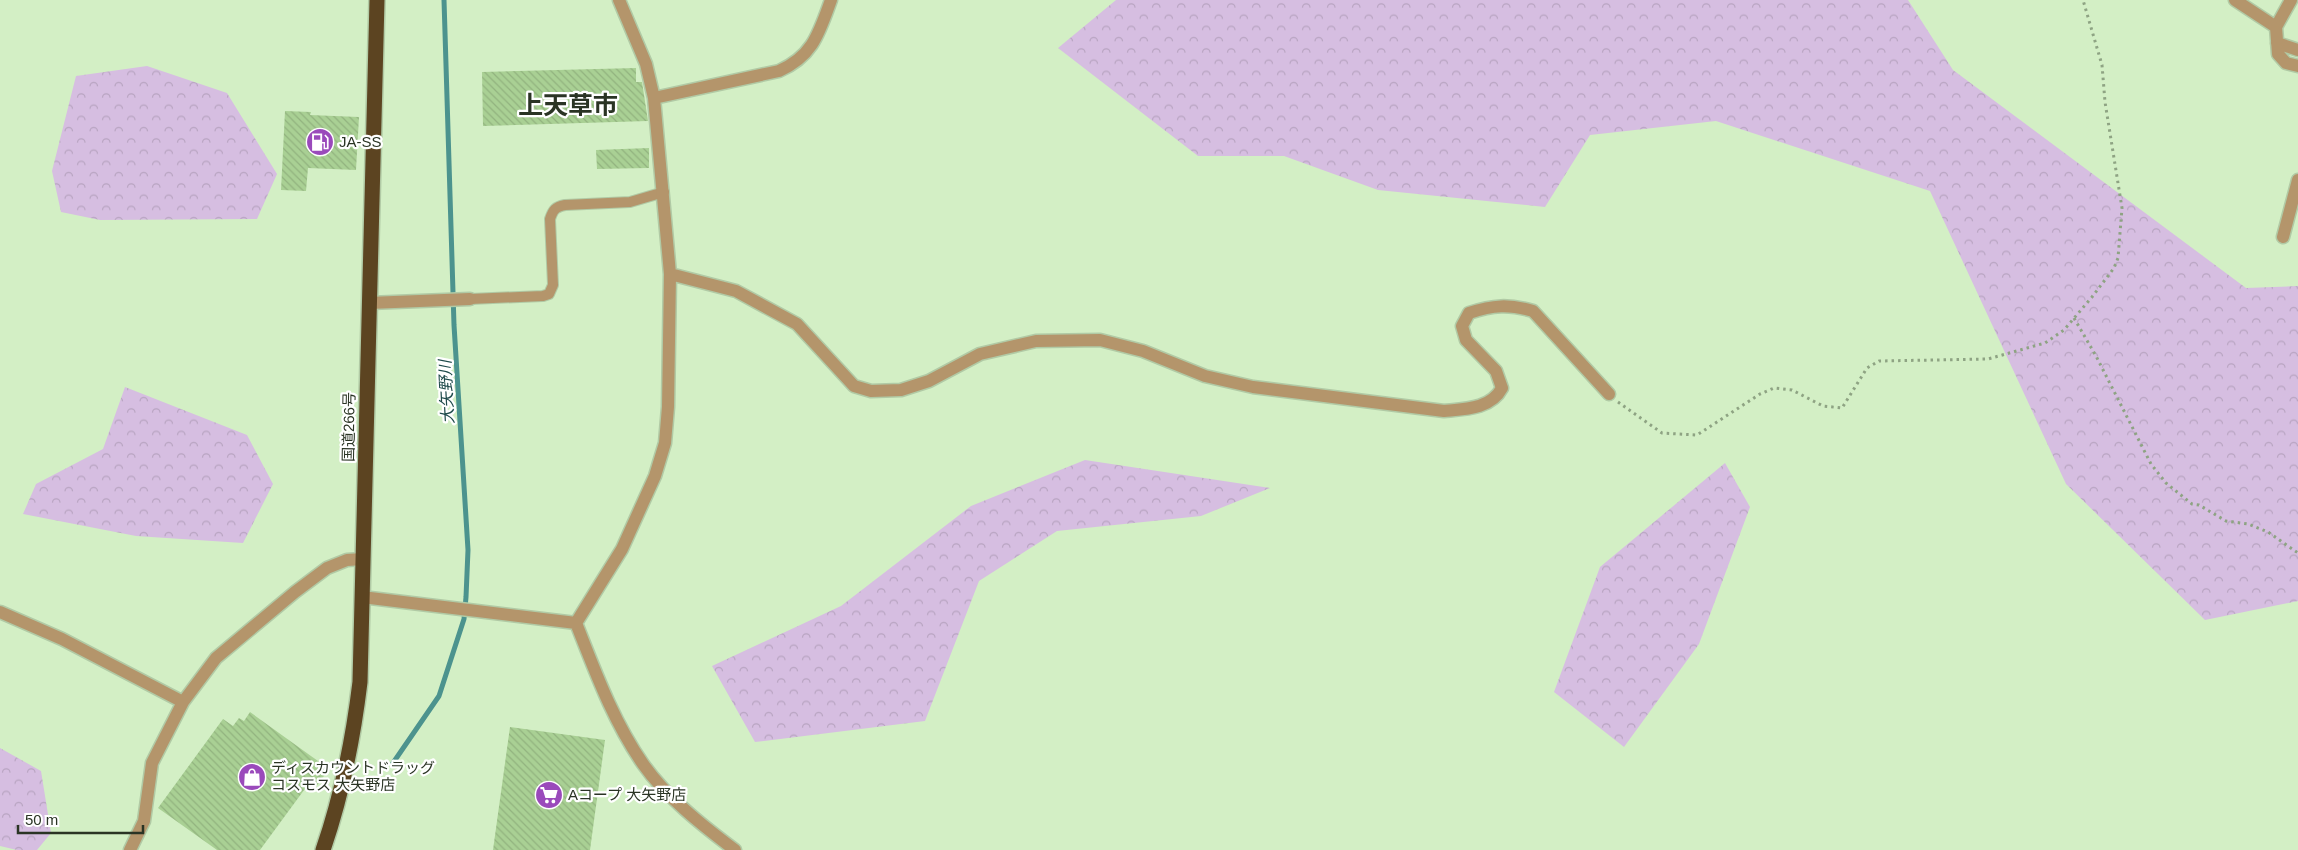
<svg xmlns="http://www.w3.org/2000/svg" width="2298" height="850" font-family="Arial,'Noto Sans JP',sans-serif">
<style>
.forest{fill:url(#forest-crowns)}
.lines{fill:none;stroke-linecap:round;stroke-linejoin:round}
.stream{stroke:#4c938e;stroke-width:5}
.building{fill:url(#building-back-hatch)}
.lane-casing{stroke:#b1caa5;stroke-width:12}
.street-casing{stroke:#b1caa5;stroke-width:15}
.highway-casing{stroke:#b1caa5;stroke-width:18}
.path{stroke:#8ea383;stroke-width:3;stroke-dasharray:2.5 4;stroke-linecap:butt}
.lane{stroke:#b4956b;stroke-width:10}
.street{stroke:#b4956b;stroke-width:12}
.highway{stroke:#5c4421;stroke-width:15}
.labels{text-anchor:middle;stroke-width:4.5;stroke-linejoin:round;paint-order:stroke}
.poi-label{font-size:15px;fill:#2a3424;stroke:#fff;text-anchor:start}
.street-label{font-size:15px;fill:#2a3424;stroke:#fff}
.water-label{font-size:16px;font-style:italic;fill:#1e4a4a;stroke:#fff}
.town-label{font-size:25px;font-weight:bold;fill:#2a3424;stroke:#fff}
</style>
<defs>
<pattern id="forest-crowns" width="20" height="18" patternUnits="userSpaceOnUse" patternTransform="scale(1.25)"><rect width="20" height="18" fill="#d6bee1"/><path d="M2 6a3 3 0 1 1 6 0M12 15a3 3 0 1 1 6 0" fill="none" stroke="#b8a4c1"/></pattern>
<pattern id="building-back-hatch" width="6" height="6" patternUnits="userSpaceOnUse" patternTransform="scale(1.25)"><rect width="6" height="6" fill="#a9d094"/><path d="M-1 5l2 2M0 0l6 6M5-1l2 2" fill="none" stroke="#92b37f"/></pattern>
</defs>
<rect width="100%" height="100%" fill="#d3efc5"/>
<path class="forest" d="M 1116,0 L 1908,0 L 1953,70 L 2246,288 L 2298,286 L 2298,601 L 2205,620 L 2066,484 L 1930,191 L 1716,121 L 1590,135 L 1545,207 L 1378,190 L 1284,156 L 1198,156 L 1058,48 Z
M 147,66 L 227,93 L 277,174 L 257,219 L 100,220 L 61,212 L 52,171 L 76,76 Z
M 125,387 L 247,435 L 273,484 L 243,543 L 136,536 L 23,514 L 36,484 L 103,449 Z
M 1085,460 L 1270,488 L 1201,516 L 1057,531 L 979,581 L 925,721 L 755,742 L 712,666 L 841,606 L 971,506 Z
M 1725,463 L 1750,507 L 1699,644 L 1624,747 L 1554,692 L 1600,567 Z
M 0,748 L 41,771 L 51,833 L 37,850 L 17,850 L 0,846 Z"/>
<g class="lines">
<path class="stream" d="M 393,763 L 439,696 L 464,619 L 466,597 L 468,550 L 454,325 L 444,0"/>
</g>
<path class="building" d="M 636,68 L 636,82 L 642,82 L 648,121 L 483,126 L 482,72 Z
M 285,111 L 311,112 L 310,115 L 359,117 L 356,170 L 308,168 L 306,191 L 281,190 Z
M 649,148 L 649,168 L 597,169 L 596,150 Z
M 250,712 L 329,769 L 313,791 L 307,786 L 260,850 L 217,850 L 158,808 L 223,719 L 233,726 L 239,718 L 244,721 Z
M 510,727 L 605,740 L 590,850 L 493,850 Z"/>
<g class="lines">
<g class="lane-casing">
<path id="lane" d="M 470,299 L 543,296 L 549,294 L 553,285 L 550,219 C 553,210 555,207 565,205 L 630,202 L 664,192"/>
</g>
<g class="street-casing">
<path id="street" d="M 2235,0 L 2276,27
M 2291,0 L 2276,27 L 2278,54 L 2286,63 L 2298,66
M 2277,43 L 2298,50
M 654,98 L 779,71 C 813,56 819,33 831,0
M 2283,237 L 2298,180
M 670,274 L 736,291 L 797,324 L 854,386 L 871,391 L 901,390 L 929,381 L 980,354 L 1036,341 L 1100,340 L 1143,351 L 1205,376 L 1253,387 L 1444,411 C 1465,409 1491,409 1502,388 L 1496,371 L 1466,340 L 1462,326 L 1469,313 C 1493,305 1509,304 1533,311 L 1609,394
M 369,303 L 470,299
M 362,597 L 576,623
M 0,612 L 62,639 L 183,702
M 576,623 L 622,549 L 655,476 L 665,443 L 668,407 L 670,274 L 654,98 L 646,64 L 619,0
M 576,623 C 595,671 613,721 643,764 C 666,797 703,826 735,850
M 130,850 L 144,821 L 152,763 L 183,702 L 216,658 L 295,592 L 327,568 L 347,560 L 363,559"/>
</g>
<g class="highway-casing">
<path id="highway" d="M 323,850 C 342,795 353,740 360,682 L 377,0"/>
</g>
<path class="path" d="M 2074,318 L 2096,356 L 2151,464 L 2166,483 L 2192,504 L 2199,505 L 2226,521 L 2248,524 L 2268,532 L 2298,553
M 1618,402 L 1662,433 L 1697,435 L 1760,394 L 1774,388 L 1792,390 L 1823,406 L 1842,408 L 1867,368 L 1879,361 L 1988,359 L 2045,343 L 2064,330 L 2092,297 L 2114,268 L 2118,258 L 2122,208 L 2105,102 L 2102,65 L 2083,0"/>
<use href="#lane" class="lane"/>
<use href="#street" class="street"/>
<use href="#highway" class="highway"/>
</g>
<defs>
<g id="fuel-disc" transform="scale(1.4375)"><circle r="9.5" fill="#9a4abb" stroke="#fff"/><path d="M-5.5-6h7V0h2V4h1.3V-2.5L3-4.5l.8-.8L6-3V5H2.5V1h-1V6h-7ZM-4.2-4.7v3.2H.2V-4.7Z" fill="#fff"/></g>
<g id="shop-disc" transform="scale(1.4375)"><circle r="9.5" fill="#9a4abb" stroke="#fff"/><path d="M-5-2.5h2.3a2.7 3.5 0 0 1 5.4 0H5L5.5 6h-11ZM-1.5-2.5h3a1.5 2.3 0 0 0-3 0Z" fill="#fff"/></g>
<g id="supermarket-disc" transform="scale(1.4375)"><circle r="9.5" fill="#9a4abb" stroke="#fff"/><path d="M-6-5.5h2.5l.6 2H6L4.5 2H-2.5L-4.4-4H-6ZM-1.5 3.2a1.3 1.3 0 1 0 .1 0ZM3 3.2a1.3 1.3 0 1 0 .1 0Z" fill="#fff"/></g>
</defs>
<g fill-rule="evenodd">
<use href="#fuel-disc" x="320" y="142"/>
<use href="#shop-disc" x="252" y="777"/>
<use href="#supermarket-disc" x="549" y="795"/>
</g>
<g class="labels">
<g class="poi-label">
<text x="339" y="147">JA-SS</text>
<text x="271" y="773">ディスカウントドラッグ<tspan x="271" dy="17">コスモス 大矢野店</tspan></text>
<text x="568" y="800">Aコープ 大矢野店</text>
</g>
<g class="street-label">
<text transform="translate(349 427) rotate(-89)" y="5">国道266号</text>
</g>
<g class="water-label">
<text transform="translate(446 392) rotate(-93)" y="6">大矢野川</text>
</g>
<g class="town-label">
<text x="568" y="114">上天草市</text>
</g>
</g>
<path d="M18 825v8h125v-8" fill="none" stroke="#2a3424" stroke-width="2.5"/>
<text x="25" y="825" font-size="15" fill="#2a3424" stroke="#ffffff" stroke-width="4" paint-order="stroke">50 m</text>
</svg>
